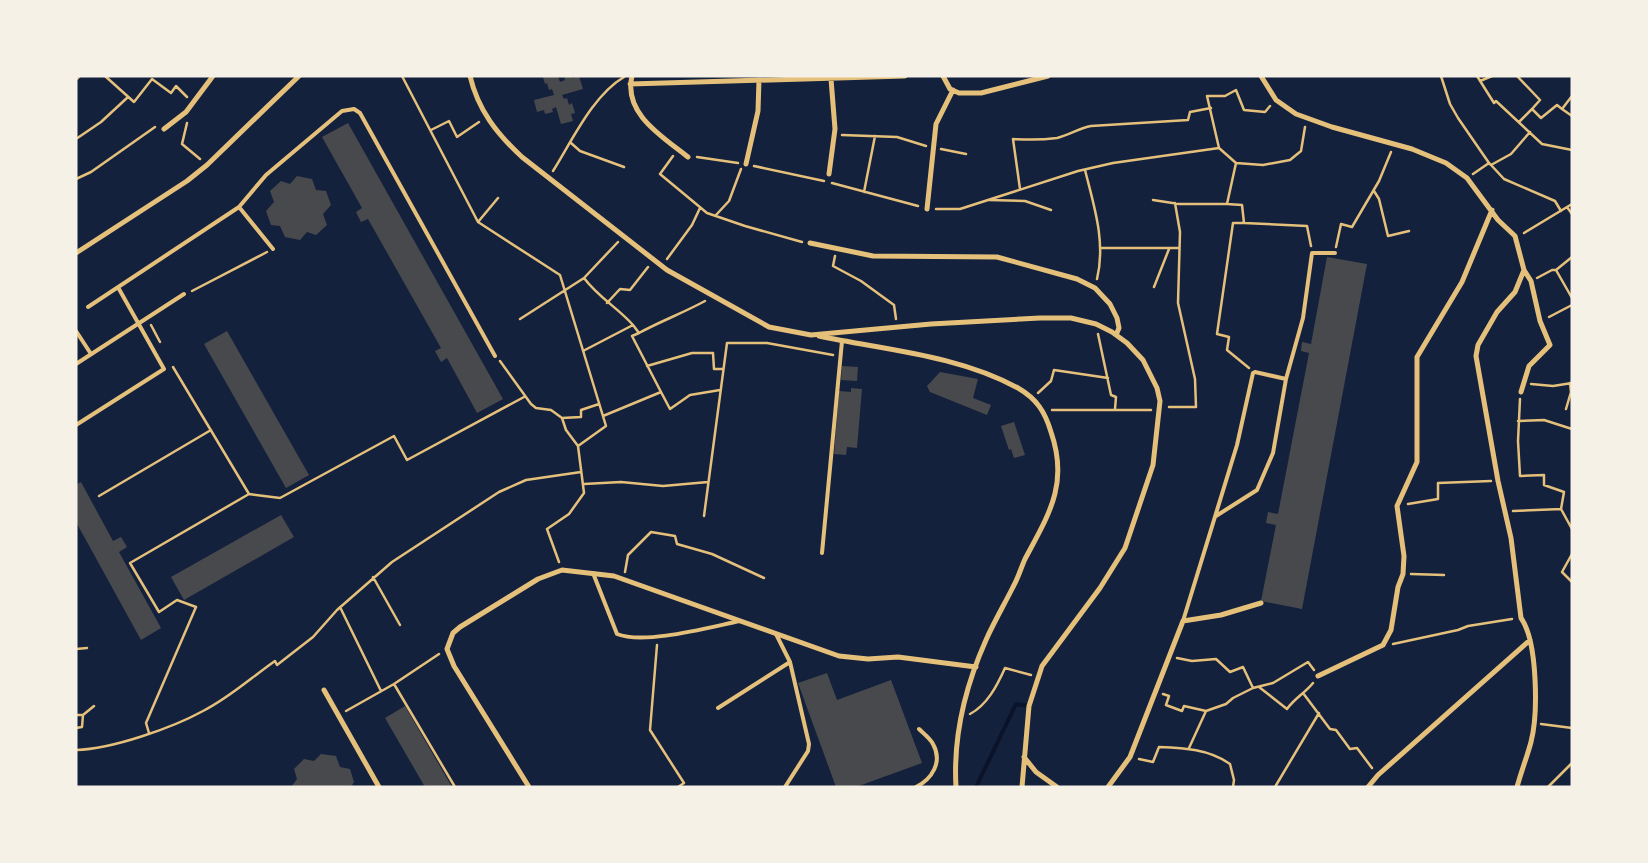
<svg xmlns="http://www.w3.org/2000/svg" width="1648" height="863" font-family="'Roboto Condensed',sans-serif">
<style>
.lines{fill:none;stroke-linecap:round;stroke-linejoin:round}
.stream{stroke:#0b132b;stroke-width:4}
.building{fill:#48494c}
.path{stroke:#e5c07b;stroke-width:2.5}
.service{stroke:#e5c07b;stroke-width:4}
.minor{stroke:#e5c07b;stroke-width:5}
</style>
<rect width="100%" height="100%" fill="#14213d"/>
<g class="lines">
<path class="stream" d="M 976,787 L 1016,704 L 1029,706"/>
</g>
<path class="building" d="M 558,76 L 560,82 L 565,80 L 564,76 L 572,76 L 572,78 L 579,76 L 583,89 L 562,95 L 564,99 L 567,98 L 569,105 L 572,103 L 575,113 L 571,114 L 573,121 L 561,124 L 556,107 L 552,109 L 553,112 L 545,114 L 544,110 L 537,112 L 534,100 L 554,95 L 552,89 L 549,90 L 547,83 L 545,84 L 543,77 Z
M 348,123 L 503,399 L 477,413 L 447,358 L 441,362 L 435,351 L 441,348 L 368,219 L 361,222 L 356,212 L 362,208 L 322,137 Z
M 297,176 L 312,179 L 316,190 L 326,191 L 331,205 L 323,214 L 327,225 L 316,235 L 307,232 L 300,240 L 285,237 L 280,226 L 271,225 L 266,211 L 274,202 L 270,191 L 281,181 L 290,184 Z
M 1327,257 L 1367,264 L 1302,609 L 1261,601 L 1276,525 L 1266,523 L 1268,512 L 1278,514 L 1309,353 L 1301,351 L 1302,342 L 1311,344 Z
M 227,331 L 309,475 L 286,488 L 204,344 Z
M 842,366 L 858,367 L 857,381 L 841,380 Z
M 940,372 L 978,379 L 973,398 L 991,405 L 987,415 L 930,392 L 927,386 Z
M 851,388 L 862,389 L 857,448 L 847,447 L 846,455 L 834,454 L 839,391 L 851,392 Z
M 1014,422 L 1025,455 L 1014,458 L 1011,449 L 1009,450 L 1001,426 Z
M 81,482 L 113,541 L 121,537 L 127,547 L 119,552 L 161,628 L 141,640 L 76,522 L 76,485 Z
M 281,515 L 294,537 L 184,600 L 171,577 Z
M 827,673 L 837,700 L 891,680 L 922,763 L 856,787 L 836,787 L 798,683 Z
M 405,706 L 452,787 L 425,787 L 385,718 Z
M 321,754 L 336,756 L 340,767 L 350,769 L 354,782 L 351,787 L 291,787 L 297,779 L 294,769 L 304,759 L 314,761 Z"/>
<g class="lines">
<path class="path" d="M 105,76 L 134,102 L 152,79 L 171,93 L 176,86 L 187,97
M 402,76 L 478,222 L 560,275 L 606,426 L 578,446 L 584,493 L 569,514 L 547,529 L 559,562
M 1441,76 L 1450,104 L 1458,118 L 1489,163
M 1477,76 L 1494,103 L 1496,101 L 1542,144 L 1572,150
M 1517,76 L 1540,100 L 1532,109
M 1480,81 L 1492,76
M 1562,109 L 1572,116
M 1519,122 L 1532,109 L 1541,118 L 1557,105 L 1562,109 L 1572,96
M 187,123 L 182,144 L 200,159
M 431,130 L 449,121 L 457,137 L 479,122
M 842,135 L 897,137 L 926,146
M 76,139 L 101,122 L 128,97
M 571,143 L 580,151 L 624,167
M 1219,148 L 1207,96 L 1225,96 L 1236,90 L 1244,110 L 1265,112 L 1270,106
M 941,149 L 966,154
M 673,156 L 660,174 L 707,213 L 745,226 L 802,242
M 697,157 L 738,163
M 1491,165 L 1504,179 L 1555,201 L 1561,211
M 754,166 L 824,181
M 1085,170 C 1094,206 1106,242 1097,279
M 553,171 C 572,141 593,95 624,77
M 1473,174 L 1489,163 L 1491,165 L 1511,154 L 1530,132
M 76,179 L 91,172 L 155,127
M 832,183 L 918,206
M 1020,189 L 1013,139 C 1028,140 1042,140 1057,138 C 1070,135 1079,128 1091,126 L 1188,120 L 1190,112 L 1211,108
M 1374,191 L 1379,199 L 1388,236 L 1409,231
M 864,192 L 875,136
M 989,200 L 1025,201 L 1051,210
M 1153,200 L 1179,204 L 1227,204 L 1236,163
M 1227,204 L 1242,205 L 1244,223 L 1233,223 L 1217,334 L 1229,337 L 1227,350 L 1249,368
M 1567,207 L 1572,214
M 936,209 L 960,209 L 1078,171 L 1113,163 L 1219,148 L 1236,163 L 1263,165 L 1290,160 L 1301,151 L 1305,127
M 716,215 L 729,201 L 741,169
M 478,222 L 498,198
M 1244,223 L 1307,226 L 1311,246
M 1524,233 L 1572,204
M 1336,247 L 1341,224 L 1352,227 L 1379,181 L 1391,152
M 1101,248 L 1179,248
M 835,256 L 833,266 L 861,281 L 894,305 L 896,319
M 667,259 L 692,225 L 700,208
M 1556,270 L 1572,298
M 584,278 C 598,297 618,308 633,325
M 1537,278 L 1552,270 L 1556,270 L 1572,257
M 1154,287 L 1169,249
M 192,291 L 267,252
M 607,303 L 620,289 L 630,290 L 648,267
M 1549,317 L 1572,305
M 520,319 L 584,278 L 618,242
M 151,325 L 160,342
M 639,333 L 632,336 L 661,392
M 1098,334 L 1111,395 L 1116,397 L 1115,409
M 583,351 L 633,325 L 639,333 C 661,321 683,313 705,301
M 500,361 L 531,404 L 536,408 L 551,410 L 562,418 L 581,417 L 581,410 L 599,404
M 647,366 L 692,353 L 713,353 L 714,369 L 723,369
M 173,367 L 249,494
M 1531,384 L 1553,386 L 1572,383
M 1038,393 L 1051,381 L 1054,370 L 1108,378
M 1520,399 L 1518,441 L 1520,476 L 1544,475 L 1544,485 L 1564,492 L 1561,509 L 1572,529
M 1169,407 L 1196,407 L 1195,379 L 1178,303 L 1180,232 L 1175,203
M 1566,409 L 1571,392 L 1570,383
M 1052,410 L 1151,410
M 603,416 L 661,392 L 670,409 L 690,395 L 720,390
M 562,418 L 566,430 L 578,446
M 1518,421 L 1544,420 L 1572,429
M 584,484 L 621,482 L 663,486 L 708,482
M 99,496 L 211,430
M 1408,504 L 1438,499 L 1438,483 L 1491,481
M 1513,511 L 1561,509
M 704,516 L 727,343 L 767,343 L 833,355
M 1572,554 L 1562,572 L 1572,582
M 625,572 L 628,555 L 651,532 L 675,536 L 677,544 L 712,554 L 764,578
M 1411,574 L 1444,575
M 373,577 L 400,625
M 340,607 L 381,691
M 1393,644 L 1458,630 L 1468,626 L 1512,619
M 657,645 L 650,730 L 684,783 L 678,787
M 76,649 L 87,648
M 1177,658 L 1192,661 L 1216,659 L 1230,672 L 1243,667 L 1253,688
M 394,684 L 455,787
M 1259,687 L 1287,709 C 1295,698 1305,693 1313,683
M 1303,693 L 1330,729 L 1336,730 L 1350,749 L 1357,748 L 1372,768
M 1163,694 L 1169,696 L 1166,705 L 1182,711 L 1184,706 L 1206,711
M 346,711 L 394,684 L 439,654
M 970,714 C 987,705 997,686 1005,668 L 1031,675
M 76,715 L 83,715 L 94,706
M 1541,724 L 1572,728
M 76,728 L 82,727 L 83,715
M 149,733 L 146,723 L 196,607 L 177,600 L 159,612 L 130,563 L 249,494 L 280,498 L 394,436 L 407,460 L 524,397
M 1189,748 L 1206,711 L 1226,704 L 1233,698 L 1253,688 L 1273,683 L 1308,662 L 1314,670
M 76,750 C 112,749 172,728 203,711 C 229,698 252,677 275,661 L 277,665 L 313,637 L 337,610 L 392,562 L 499,492 L 526,480 L 581,472
M 1139,759 L 1153,762 L 1159,747 C 1184,748 1209,749 1230,764 L 1234,780 L 1233,787
M 1275,787 L 1319,713
M 1548,787 L 1572,763"/>
<path class="service" d="M 239,207 L 273,249
M 88,307 L 239,207 L 266,175 L 342,111 L 354,109 L 360,113 L 495,356
M 76,331 L 91,354
M 76,364 L 184,294
M 76,425 L 164,369 L 119,289
M 1216,516 L 1257,490 L 1273,453 L 1286,379 L 1303,318 L 1312,253 L 1335,253
M 822,553 L 842,341
M 593,573 L 617,634 C 645,645 710,627 740,621
M 1183,621 L 1237,445 L 1253,373 L 1255,372 L 1286,379
M 776,634 L 790,662 L 809,744 L 808,751 L 785,787
M 718,708 L 790,662
M 916,787 C 932,779 943,762 933,744 C 930,738 923,733 919,729"/>
<path class="minor" d="M 470,76 C 478,110 497,134 522,157 L 667,270 L 769,327 L 811,335 L 931,324 L 1040,318 L 1071,318 L 1096,324 L 1112,332 L 1127,343 L 1143,360 L 1157,388 L 1160,401 L 1153,465 L 1125,548 L 1100,588 L 1042,666 L 1029,706 L 1022,787
M 632,76 C 623,114 663,137 688,157
M 943,76 L 950,89 L 959,93 L 981,93 L 1048,76
M 1261,76 L 1276,100 L 1296,114 L 1332,127 L 1412,149 L 1446,163 L 1467,178 L 1498,220 L 1515,236 L 1524,270 L 1515,292 L 1497,312 L 1478,345 L 1476,356 L 1498,481 L 1511,538 L 1521,618 C 1538,642 1538,715 1531,742 C 1527,757 1521,772 1517,787
M 76,78 L 78,76
M 630,84 L 905,76
M 164,129 L 186,112 L 213,76
M 746,164 L 758,111 L 759,80
M 829,174 L 835,129 L 831,79
M 927,209 L 936,124 L 953,90
M 810,243 L 873,256 L 997,257 L 1077,279 L 1095,288 L 1110,304 L 1117,318 L 1119,328 L 1116,335
M 76,253 L 187,181 L 207,165 L 299,76
M 819,336 C 885,350 958,355 1018,388 C 1037,399 1045,412 1051,432 C 1069,484 1049,514 1025,559 C 1021,568 1018,578 1013,587 C 1004,605 994,622 986,640 C 965,687 953,736 956,787
M 1521,392 L 1529,366 L 1550,345 L 1540,321 L 1531,281 L 1524,270
M 1318,676 L 1383,645 L 1391,630 L 1398,587 L 1403,574 L 1404,556 L 1397,506 L 1417,462 L 1417,357 L 1462,282 L 1492,210
M 324,690 L 379,787
M 1024,757 L 1036,772 L 1057,787
M 529,787 L 454,666 L 447,649 L 453,633 L 460,627 L 538,579 L 562,570 L 614,576 L 839,656 L 868,659 L 898,657 L 976,667
M 1108,787 L 1130,757 L 1183,621 L 1221,615 L 1261,603
M 1368,787 L 1378,775 L 1530,640"/>
</g>
<rect width="1648" height="863" fill="none" stroke="#f6f1e7" stroke-width="155"/>
</svg>
